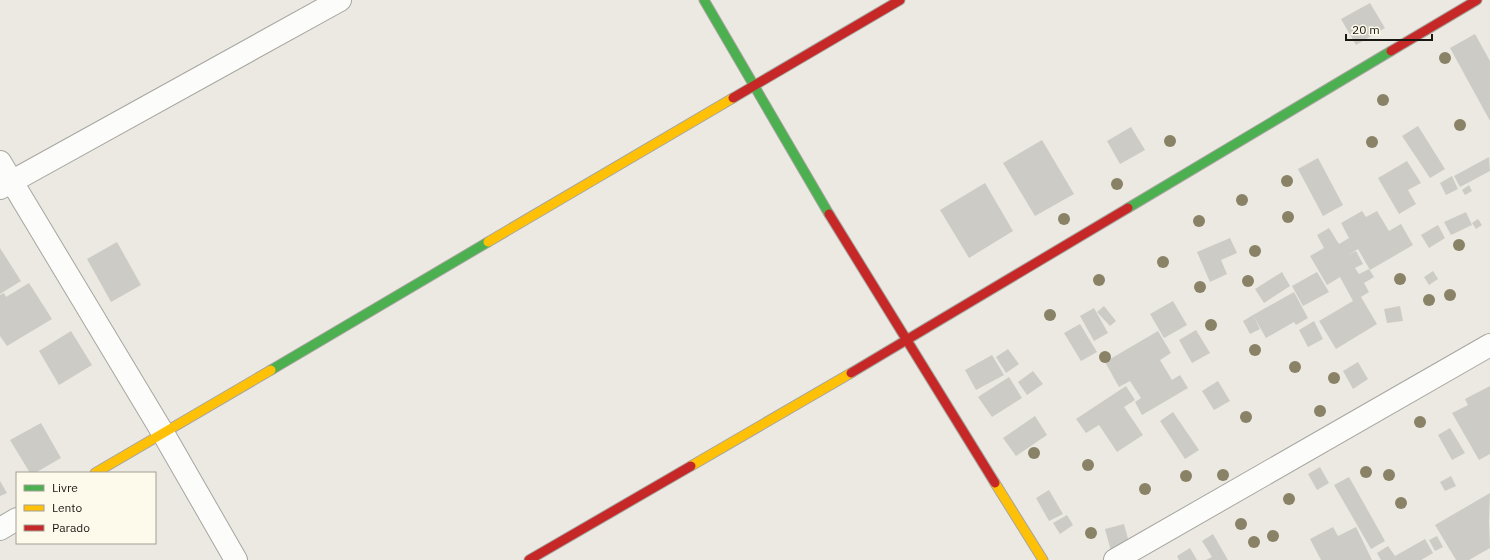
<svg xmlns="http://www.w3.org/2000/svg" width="1490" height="560" font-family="'IBM Plex Sans',sans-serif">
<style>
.building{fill:#cccbc5}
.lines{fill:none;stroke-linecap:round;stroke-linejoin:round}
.street-casing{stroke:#a6a59f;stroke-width:24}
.fast-casing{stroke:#a6a59f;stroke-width:11}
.slow-casing{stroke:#a6a59f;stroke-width:11}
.jam-casing{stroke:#a6a59f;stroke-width:11}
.street{stroke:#fcfcfb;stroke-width:22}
.fast{stroke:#4caf50;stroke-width:9}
.slow{stroke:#ffc107;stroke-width:9}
.jam{stroke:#c62828;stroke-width:9}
.tree{fill:#898266}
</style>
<rect width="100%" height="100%" fill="#ebe9e2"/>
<path class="building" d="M 1370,3 L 1385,28 L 1356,45 L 1341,19 Z
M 1475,34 L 1490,61 L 1490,121 L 1450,48 Z
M 1418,126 L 1445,169 L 1430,178 L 1402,136 Z
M 1131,127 L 1145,150 L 1120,164 L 1107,141 Z
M 1042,140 L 1074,194 L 1035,216 L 1003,163 Z
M 1489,157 L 1490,171 L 1460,187 L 1454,176 Z
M 1318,158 L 1343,205 L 1323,216 L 1298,169 Z
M 1407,161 L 1421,183 L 1408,190 L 1416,204 L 1399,214 L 1378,178 Z
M 1452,176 L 1458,189 L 1446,195 L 1440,183 Z
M 985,183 L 1013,231 L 969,258 L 940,210 Z
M 1469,185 L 1472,191 L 1465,195 L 1462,190 Z
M 1362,211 L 1366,217 L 1377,211 L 1389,231 L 1401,224 L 1413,245 L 1370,270 L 1358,249 L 1348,255 L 1356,251 L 1363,264 L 1355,268 L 1359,274 L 1369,269 L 1374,277 L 1364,283 L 1369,292 L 1361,297 L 1377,324 L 1336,349 L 1319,321 L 1353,301 L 1340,277 L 1327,285 L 1310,256 L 1324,248 L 1317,235 L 1329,228 L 1339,244 L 1349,238 L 1341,223 Z
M 1466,212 L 1472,225 L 1451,235 L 1444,222 Z
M 1478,219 L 1482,225 L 1476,229 L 1472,223 Z
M 1438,225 L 1445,238 L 1429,248 L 1421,235 Z
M 1230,238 L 1237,253 L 1221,260 L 1227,274 L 1210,282 L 1197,252 Z
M 117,242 L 141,285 L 111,302 L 87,259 Z
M 0,248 L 21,281 L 0,294 Z
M 1433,271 L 1438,279 L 1429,285 L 1424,277 Z
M 1282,272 L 1290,286 L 1264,303 L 1255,289 Z
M 1317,272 L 1329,292 L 1303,306 L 1292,286 Z
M 29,283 L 52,319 L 7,346 L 0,336 L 0,295 L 4,293 L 6,297 Z
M 1294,292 L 1308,318 L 1296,325 L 1294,322 L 1266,338 L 1253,315 Z
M 1173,301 L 1187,325 L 1164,338 L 1150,314 Z
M 1104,306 L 1116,321 L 1110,326 L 1097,312 Z
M 1400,306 L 1403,321 L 1387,323 L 1384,309 Z
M 1094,308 L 1108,333 L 1094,341 L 1080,316 Z
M 1253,315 L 1260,329 L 1250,334 L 1243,321 Z
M 1314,321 L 1323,339 L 1308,347 L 1299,330 Z
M 1080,324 L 1097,352 L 1081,361 L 1064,333 Z
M 1196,330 L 1210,353 L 1192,363 L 1179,340 Z
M 71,331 L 92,365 L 59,385 L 39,351 Z
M 1158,331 L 1171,353 L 1160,360 L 1172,380 L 1180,375 L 1188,388 L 1142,415 L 1135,402 L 1141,398 L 1130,381 L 1119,387 L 1105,362 Z
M 1008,349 L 1019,364 L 1006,373 L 996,357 Z
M 992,355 L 1004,375 L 976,390 L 965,370 Z
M 1358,362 L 1368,379 L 1353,389 L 1343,371 Z
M 1033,371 L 1043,384 L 1027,395 L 1018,382 Z
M 1009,377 L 1022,398 L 992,417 L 978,397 Z
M 1218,381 L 1230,401 L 1214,410 L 1202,391 Z
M 1126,386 L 1135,400 L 1124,407 L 1143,435 L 1117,452 L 1099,425 L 1086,433 L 1076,419 Z
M 1490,386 L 1490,454 L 1479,460 L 1452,413 L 1468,405 L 1465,399 Z
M 1173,412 L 1199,450 L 1185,459 L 1160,421 Z
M 1035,416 L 1047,435 L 1016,456 L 1003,438 Z
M 41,423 L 61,458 L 35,473 L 30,473 L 10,440 Z
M 1450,428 L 1465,453 L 1452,460 L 1438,435 Z
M 1320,467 L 1329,483 L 1317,490 L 1308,474 Z
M 1451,476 L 1456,486 L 1445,491 L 1440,482 Z
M 1349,477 L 1385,541 L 1371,549 L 1334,485 Z
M 0,481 L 7,493 L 0,496 Z
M 1049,490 L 1063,514 L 1049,521 L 1036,498 Z
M 1490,493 L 1489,521 L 1490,548 L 1469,560 L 1456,560 L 1435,525 Z
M 1067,515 L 1073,525 L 1060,534 L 1053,523 Z
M 1124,524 L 1131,550 L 1112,555 L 1105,529 Z
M 1333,527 L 1338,536 L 1356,527 L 1372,560 L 1321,560 L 1310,539 Z
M 1213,534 L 1228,560 L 1206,560 L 1212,557 L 1202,541 Z
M 1437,536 L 1443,547 L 1435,551 L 1429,540 Z
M 1425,539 L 1433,553 L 1421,560 L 1381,560 L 1377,553 L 1388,546 L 1395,556 Z
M 1190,548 L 1197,560 L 1179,560 L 1177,556 Z"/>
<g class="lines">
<g class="street-casing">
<path id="street" d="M 0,162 L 163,433 L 236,560
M 0,188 L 340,0
M 0,529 L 17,519
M 1115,560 L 1490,345"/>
</g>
<g class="fast-casing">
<path id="fast" d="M 704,0 L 829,214
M 1128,208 L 1391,51
M 271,370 L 488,242"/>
</g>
<g class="slow-casing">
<path id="slow" d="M 488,242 L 733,98
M 691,466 L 851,373
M 95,473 L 271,370
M 995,483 L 1043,560"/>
</g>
<g class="jam-casing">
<path id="jam" d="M 1391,51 L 1477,0
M 733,98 L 900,0
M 829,214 L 995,483
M 851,373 L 1128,208
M 529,560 L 691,466"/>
</g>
<use href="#street" class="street"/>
<use href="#fast" class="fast"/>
<use href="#slow" class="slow"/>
<use href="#jam" class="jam"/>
</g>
<g class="tree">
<circle cx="1445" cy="58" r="6"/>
<circle cx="1383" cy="100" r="6"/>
<circle cx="1460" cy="125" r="6"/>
<circle cx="1170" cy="141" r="6"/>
<circle cx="1372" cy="142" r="6"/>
<circle cx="1287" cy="181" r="6"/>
<circle cx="1117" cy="184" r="6"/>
<circle cx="1242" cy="200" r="6"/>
<circle cx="1288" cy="217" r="6"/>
<circle cx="1064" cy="219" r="6"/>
<circle cx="1199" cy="221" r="6"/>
<circle cx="1459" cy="245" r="6"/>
<circle cx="1255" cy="251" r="6"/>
<circle cx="1163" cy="262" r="6"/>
<circle cx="1400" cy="279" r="6"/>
<circle cx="1099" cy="280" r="6"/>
<circle cx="1248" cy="281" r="6"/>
<circle cx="1200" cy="287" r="6"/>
<circle cx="1450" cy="295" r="6"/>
<circle cx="1429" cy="300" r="6"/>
<circle cx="1050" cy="315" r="6"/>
<circle cx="1211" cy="325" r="6"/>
<circle cx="1255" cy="350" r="6"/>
<circle cx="1105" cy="357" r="6"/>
<circle cx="1295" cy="367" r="6"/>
<circle cx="1334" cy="378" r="6"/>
<circle cx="1320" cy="411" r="6"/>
<circle cx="1246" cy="417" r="6"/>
<circle cx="1420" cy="422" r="6"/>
<circle cx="1034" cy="453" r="6"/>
<circle cx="1088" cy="465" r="6"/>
<circle cx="1366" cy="472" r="6"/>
<circle cx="1223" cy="475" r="6"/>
<circle cx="1389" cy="475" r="6"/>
<circle cx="1186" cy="476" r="6"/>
<circle cx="1145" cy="489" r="6"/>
<circle cx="1289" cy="499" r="6"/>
<circle cx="1401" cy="503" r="6"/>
<circle cx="1241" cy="524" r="6"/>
<circle cx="1091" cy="533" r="6"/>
<circle cx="1273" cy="536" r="6"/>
<circle cx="1254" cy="542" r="6"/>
</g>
<rect x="16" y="472" width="140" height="72" fill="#fdf9eb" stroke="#a29f95"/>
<rect x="24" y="485" width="20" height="6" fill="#4caf50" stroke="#a29f95"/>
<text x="52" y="492" font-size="12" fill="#191813">Livre</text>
<rect x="24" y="505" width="20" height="6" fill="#ffc107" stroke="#a29f95"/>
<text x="52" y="512" font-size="12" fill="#191813">Lento</text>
<rect x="24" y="525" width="20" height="6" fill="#c62828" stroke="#a29f95"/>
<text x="52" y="532" font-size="12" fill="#191813">Parado</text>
<path d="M1346 34v6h86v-6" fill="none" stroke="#191813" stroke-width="2"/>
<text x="1352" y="34" font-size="12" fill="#191813" stroke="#fdf9eb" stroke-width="3" paint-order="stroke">20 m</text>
</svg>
